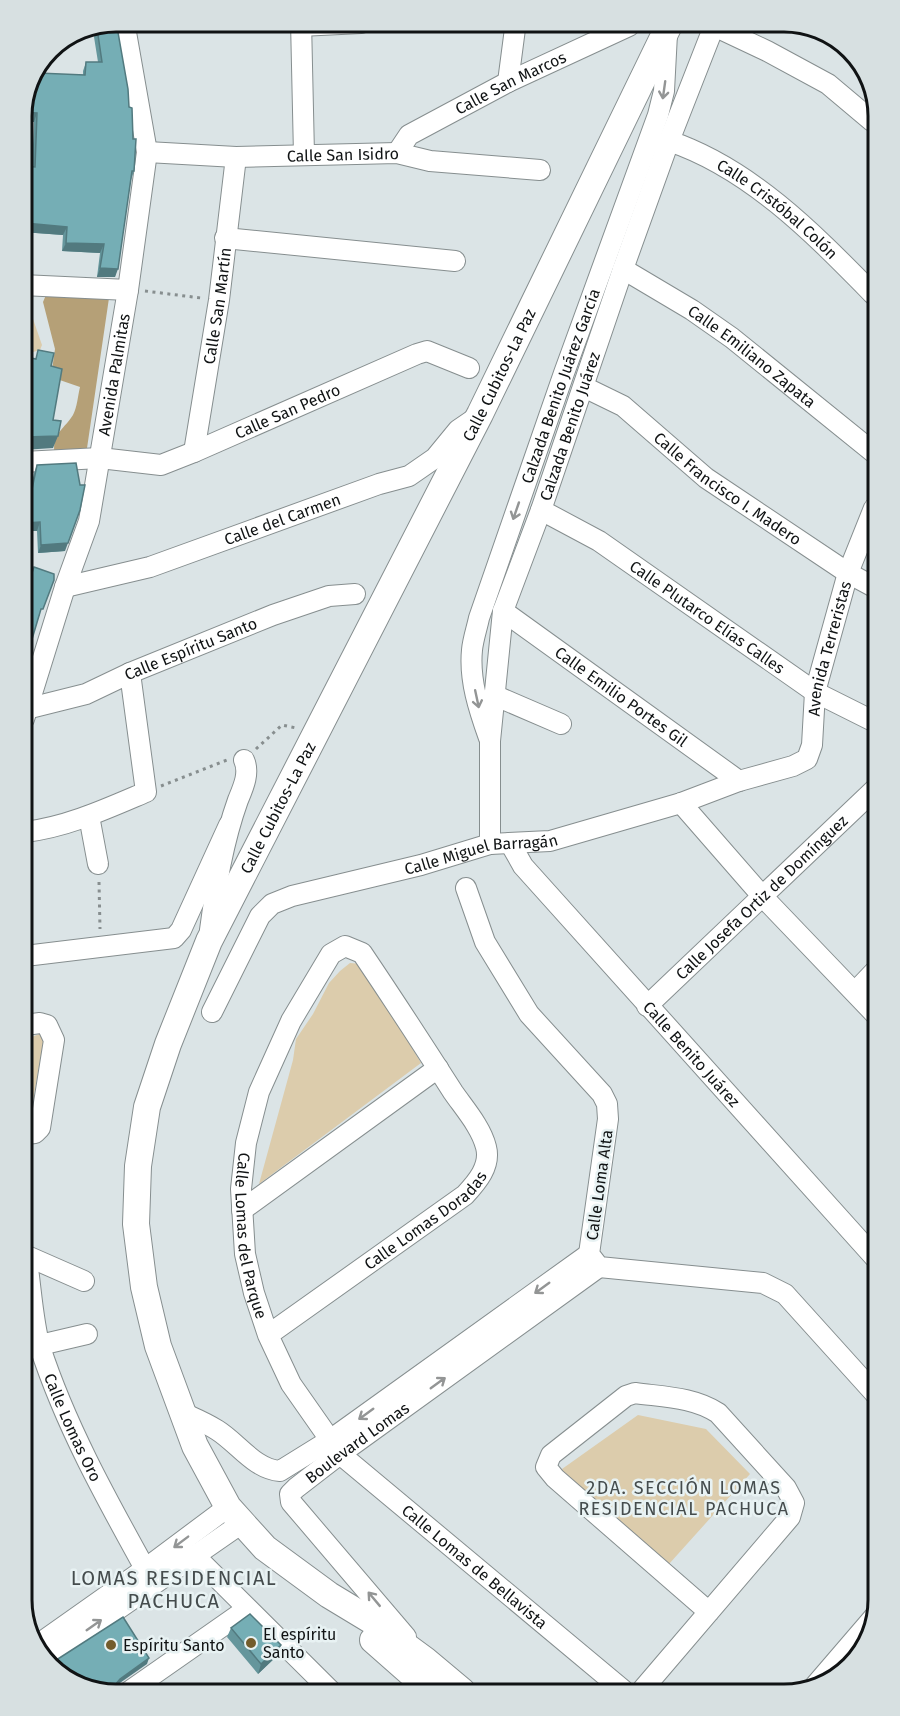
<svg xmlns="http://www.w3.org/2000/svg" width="900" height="1716" font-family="'Fira Sans',sans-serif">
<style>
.green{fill:#dcccac}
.forest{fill:#b5a077}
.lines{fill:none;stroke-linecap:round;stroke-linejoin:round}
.minor-casing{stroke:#868e8f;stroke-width:22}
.major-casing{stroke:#868e8f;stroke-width:28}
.path{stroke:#878e8f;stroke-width:3;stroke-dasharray:3 4.5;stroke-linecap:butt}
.minor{stroke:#fff;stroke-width:20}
.major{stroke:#fff;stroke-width:26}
.wall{fill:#65969c}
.shaded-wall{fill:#527a7f}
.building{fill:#75aeb5;stroke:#527a7f;stroke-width:1.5}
.oneway{stroke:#939595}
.poi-dot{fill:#735c2c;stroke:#e8f2f3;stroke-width:2}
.labels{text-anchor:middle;stroke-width:5;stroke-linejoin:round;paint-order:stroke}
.street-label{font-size:16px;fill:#101314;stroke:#e8f2f3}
.poi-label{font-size:16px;fill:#101314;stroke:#e8f2f3;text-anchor:start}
.neighbourhood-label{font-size:18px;letter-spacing:1.5px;fill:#454c4d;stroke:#e8f2f3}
.quarter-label{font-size:20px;letter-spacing:1.5px;fill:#454c4d;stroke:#e8f2f3}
.rim{fill:none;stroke:#101314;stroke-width:3}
</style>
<rect width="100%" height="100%" fill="#dbe4e6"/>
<path class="green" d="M 33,319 L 42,345 L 40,350 L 33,352 L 22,350 L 22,329 Z
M 350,963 L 362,964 L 421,1063 L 259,1184 L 293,1060 L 296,1039 L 313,1014 L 329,983 L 340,971 Z
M 45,1032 L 29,1123 L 26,1122 L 26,1039 Z
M 638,1415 L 706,1429 L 750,1474 L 669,1564 L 564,1476 L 562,1469 Z"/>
<path class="forest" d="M 46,295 L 109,298 L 86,455 L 55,457 C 51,433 62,432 73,415 C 77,408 78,395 80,387 L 51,377 L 55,349 L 43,302 Z"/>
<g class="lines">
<g class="minor-casing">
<g id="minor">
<path d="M 301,21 L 304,155"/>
<path d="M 300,26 L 361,23 L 366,21"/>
<path d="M 714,26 L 767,51 L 828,84 L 872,121"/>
<path d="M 508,82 L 516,21"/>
<path id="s1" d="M 669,141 C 750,168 814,234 873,294"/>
<path id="s2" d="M 147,152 L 236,157 L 397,153 L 430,161 L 540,170"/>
<path id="s3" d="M 397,153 L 409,135 L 508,82 L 629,26 L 634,21"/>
<path d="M 225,238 L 455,261"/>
<path id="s4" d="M 623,269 L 692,310 L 732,338 L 873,452"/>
<path d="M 22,285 L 128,290"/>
<path id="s5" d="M 584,387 L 623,406 L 706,478 L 848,573 L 874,587"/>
<path id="s6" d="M 194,452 L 219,300 L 236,157"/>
<path id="s7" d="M 23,462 L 100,458 L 161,465 L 194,452 L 417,354 L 427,351 L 469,368"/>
<path id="s8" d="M 541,510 L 599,541 L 815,692 L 875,722"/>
<path id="s9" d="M 65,587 L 150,567 L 379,484 L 409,476 L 435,458 L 458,430 L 477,417"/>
<path id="s10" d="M 503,611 L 739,781"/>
<path d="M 496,696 L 561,724"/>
<path id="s11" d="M 26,709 L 86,694 L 130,673 L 273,615 L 329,596 L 355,594"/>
<path id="s12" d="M 24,719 L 65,587 L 89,521 L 128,290 L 147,152 L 124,21"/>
<path id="s13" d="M 489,738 C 479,710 469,680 472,650 C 473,639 477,628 479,618 L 564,373 L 658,115 L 664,91 L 667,34"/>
<path d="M 681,803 L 763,897 L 876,1015"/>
<path d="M 89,816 L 98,864"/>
<path d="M 25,832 C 67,827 106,809 146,792 L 130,673"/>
<path id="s14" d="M 510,843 L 523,866 L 877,1260"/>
<path id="s15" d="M 490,844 L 490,741 L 503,611 L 541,510 L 623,269 L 669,141 L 716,21"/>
<path d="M 466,888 L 485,942 L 529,1014 L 602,1094 L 607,1104 L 608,1119 L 589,1254 L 599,1267 L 763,1283 L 785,1294 L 878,1397"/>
<path d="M 210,930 C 216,885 223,842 238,800 C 243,788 250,773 244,760"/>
<path d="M 25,956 L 174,938 L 181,930 L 229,825"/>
<path d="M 855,992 L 876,970"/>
<path id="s16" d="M 647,1006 L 875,789"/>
<path id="s17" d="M 212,1012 L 260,916 L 272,904 L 292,896 L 421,865 L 490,844 L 550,841 L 681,803 L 739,781 L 793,766 L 807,759 L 812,745 L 815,692 L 848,573 L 874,508"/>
<path d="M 25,1025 L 40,1023 L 47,1025 L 54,1040 L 40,1128 L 35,1133 L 26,1134"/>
<path d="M 242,1210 L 438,1068"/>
<path d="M 27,1256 L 84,1281"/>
<path id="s18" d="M 27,1261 C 31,1288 33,1323 40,1347 C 67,1430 111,1507 153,1583"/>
<path id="s19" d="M 268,1335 L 465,1195 C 477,1182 491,1166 486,1147 C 481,1127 464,1108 453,1092 C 423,1045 393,999 362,953 L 345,946 L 331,954 L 291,1021 L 259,1092 L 246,1143 L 241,1189 L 245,1254 L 254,1293 L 268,1335 L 291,1384 L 340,1454 L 623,1690"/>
<path d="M 40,1345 L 87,1334"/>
<path d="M 183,1413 C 194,1418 206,1423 217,1430 C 238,1443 254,1469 280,1471 L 330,1440 L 589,1254"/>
<path d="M 194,1555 L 333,1693"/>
<path id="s20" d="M 406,1637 L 291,1502 L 290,1494 L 296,1488 L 340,1454 L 599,1267"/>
<path d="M 36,1646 L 145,1569 L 228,1507"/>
<path d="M 46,1659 L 242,1523"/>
<path d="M 813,1688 L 874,1617"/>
<path d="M 643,1689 L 790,1517 L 794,1503 L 786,1488 L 718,1413 C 694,1397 664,1397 635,1393 L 626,1396 L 551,1455 L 546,1467 L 555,1478 L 709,1612"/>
<path d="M 124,1695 L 247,1609"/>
</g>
</g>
<g class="major-casing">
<g id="major">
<path d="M 373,1640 L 432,1692"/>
<path id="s21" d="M 462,1691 L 425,1660 L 372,1621 L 329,1595 L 265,1548 L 228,1507 L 195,1446 L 158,1346 L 144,1287 L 136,1224 L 138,1166 L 147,1107 L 168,1044 L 209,941 L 480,414 L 671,21"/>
</g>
</g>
<path class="path" d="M 145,291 L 201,298
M 256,749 L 282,725 L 296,728
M 161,786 L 227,760
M 99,882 L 100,929"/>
<use href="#minor" class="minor"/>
<use href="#major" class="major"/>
</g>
<path class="wall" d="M 97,28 L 129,107 L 134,171 L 131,180 L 115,277 L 97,277 L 100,253 L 62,251 L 63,235 L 22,232 L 24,205 L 22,205 L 21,166 L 32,167 L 34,122 L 21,121 L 21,109 L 83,75 L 83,71 L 86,62 L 98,62 L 94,37 Z
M 37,465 L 65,551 L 38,553 L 37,531 L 23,531 L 23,525 L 34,473 Z
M 23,598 L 40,616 L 39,616 L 24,662 Z
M 231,1628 L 281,1645 L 278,1655 L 258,1674 L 227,1637 Z"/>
<path class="shaded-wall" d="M 21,112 L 37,113 L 34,122 L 21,121 Z
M 22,196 L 27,196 L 24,205 L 22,205 Z
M 25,223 L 67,227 L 63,235 L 22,232 Z
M 66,243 L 104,244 L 100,253 L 62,251 Z
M 100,268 L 118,269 L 115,277 L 97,277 Z
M 58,436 L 53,448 L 23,450 L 23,439 L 26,437 Z
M 40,522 L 37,531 L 23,531 L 25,523 Z
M 68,543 L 65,551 L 38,553 L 41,545 Z
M 281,1645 L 278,1655 L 258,1674 L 261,1664 Z
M 149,1658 L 147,1664 L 117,1685 L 113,1692 L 109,1695 L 103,1693 L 120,1679 Z"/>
<path class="building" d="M 115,21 L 116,21 L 128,89 L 129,107 L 132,108 L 133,139 L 136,139 L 134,171 L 132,171 L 118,269 L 100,268 L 104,244 L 66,243 L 67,227 L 25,223 L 27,196 L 22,196 L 21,166 L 35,167 L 37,113 L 21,112 L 21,109 L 38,73 L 85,75 L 86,62 L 102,62 L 97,28 Z
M 38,350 L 54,353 L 51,366 L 62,369 L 53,420 L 61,421 L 58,436 L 26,437 L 23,439 L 22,359 L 26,357 L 36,359 Z
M 76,463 L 80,485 L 85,485 L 80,510 L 68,543 L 41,545 L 40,522 L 25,523 L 37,465 Z
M 34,567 L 54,574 L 54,580 L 43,609 L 41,609 L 27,656 L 24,655 L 23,599 Z
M 250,1614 L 281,1645 L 261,1664 L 231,1628 Z
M 123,1617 L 149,1658 L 120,1679 L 115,1685 L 103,1693 L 63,1679 L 50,1664 Z"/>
<defs><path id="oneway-shaft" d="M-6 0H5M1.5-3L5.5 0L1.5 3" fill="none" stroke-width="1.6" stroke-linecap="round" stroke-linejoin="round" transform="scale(1.5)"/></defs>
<g class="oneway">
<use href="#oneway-shaft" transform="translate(664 90) rotate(98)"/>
<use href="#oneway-shaft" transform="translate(516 511) rotate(109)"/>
<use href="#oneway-shaft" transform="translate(477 699) rotate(78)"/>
<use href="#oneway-shaft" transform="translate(542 1288) rotate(144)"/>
<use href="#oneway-shaft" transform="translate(438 1383) rotate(-36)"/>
<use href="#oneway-shaft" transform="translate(366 1414) rotate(144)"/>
<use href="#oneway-shaft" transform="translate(181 1542) rotate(143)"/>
<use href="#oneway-shaft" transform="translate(374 1599) rotate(-130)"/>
<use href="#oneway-shaft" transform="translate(94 1625) rotate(-35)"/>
</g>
<g class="poi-dot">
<circle cx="251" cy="1643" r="6"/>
<circle cx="111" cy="1645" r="6"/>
</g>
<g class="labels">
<g class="street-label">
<text dy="6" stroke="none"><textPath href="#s3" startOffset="136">Calle San Marcos</textPath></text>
<text dy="6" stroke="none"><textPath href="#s2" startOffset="196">Calle San Isidro</textPath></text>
<text dy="6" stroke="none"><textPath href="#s1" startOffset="129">Calle Cristóbal Colón</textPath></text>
<text dy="6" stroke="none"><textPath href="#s6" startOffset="148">Calle San Martín</textPath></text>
<text dy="6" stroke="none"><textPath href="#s4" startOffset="156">Calle Emiliano Zapata</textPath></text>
<text dy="6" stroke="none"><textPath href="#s12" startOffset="357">Avenida Palmitas</textPath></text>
<text dy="6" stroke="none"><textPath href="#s21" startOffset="1530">Calle Cubitos-La Paz</textPath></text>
<text dy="6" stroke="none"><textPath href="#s13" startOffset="369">Calzada Benito Juárez García</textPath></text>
<text dy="6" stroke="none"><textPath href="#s7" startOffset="276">Calle San Pedro</textPath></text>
<text dy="6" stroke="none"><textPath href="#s15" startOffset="430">Calzada Benito Juárez</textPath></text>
<text dy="6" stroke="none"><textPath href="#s5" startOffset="177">Calle Francisco I. Madero</textPath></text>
<text dy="6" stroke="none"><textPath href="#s9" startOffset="228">Calle del Carmen</textPath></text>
<text dy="6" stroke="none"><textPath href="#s8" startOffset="198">Calle Plutarco Elías Calles</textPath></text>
<text dy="6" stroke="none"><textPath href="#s11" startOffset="176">Calle Espíritu Santo</textPath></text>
<text dy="6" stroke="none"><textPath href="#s17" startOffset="794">Avenida Terreristas</textPath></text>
<text dy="6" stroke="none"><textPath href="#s10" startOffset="146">Calle Emilio Portes Gil</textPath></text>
<text dy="6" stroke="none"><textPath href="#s21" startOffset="1044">Calle Cubitos-La Paz</textPath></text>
<text dy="6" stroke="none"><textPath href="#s17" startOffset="340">Calle Miguel Barragán</textPath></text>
<text dy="6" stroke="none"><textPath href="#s16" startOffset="158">Calle Josefa Ortiz de Domínguez</textPath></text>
<text dy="6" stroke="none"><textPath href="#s14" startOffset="279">Calle Benito Juárez</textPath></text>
<text transform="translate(599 1185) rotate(-82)" y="6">Calle Loma Alta</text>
<text dy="6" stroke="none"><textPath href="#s19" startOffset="195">Calle Lomas Doradas</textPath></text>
<text dy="6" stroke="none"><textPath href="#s19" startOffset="864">Calle Lomas del Parque</textPath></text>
<text dy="6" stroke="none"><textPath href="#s18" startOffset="174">Calle Lomas Oro</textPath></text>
<text dy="6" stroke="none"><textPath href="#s20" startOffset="270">Boulevard Lomas</textPath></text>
<text dy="6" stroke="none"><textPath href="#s19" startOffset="1281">Calle Lomas de Bellavista</textPath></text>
</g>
<g class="poi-label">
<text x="263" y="1640">El espíritu<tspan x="263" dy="18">Santo</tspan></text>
<text x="123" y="1651">Espíritu Santo</text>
</g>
<g class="neighbourhood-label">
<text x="684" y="1494">2DA. SECCIÓN LOMAS<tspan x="684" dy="21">RESIDENCIAL PACHUCA</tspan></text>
</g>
<g class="quarter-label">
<text x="174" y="1585">LOMAS RESIDENCIAL<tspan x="174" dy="23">PACHUCA</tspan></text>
</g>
</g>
<path d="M0 0H900V1716H0ZM116 32H784A84 84 0 0 1 868 116V1600A84 84 0 0 1 784 1684H116A84 84 0 0 1 32 1600V116A84 84 0 0 1 116 32Z" fill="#d7e0e1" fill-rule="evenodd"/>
<path class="rim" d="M116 32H784A84 84 0 0 1 868 116V1600A84 84 0 0 1 784 1684H116A84 84 0 0 1 32 1600V116A84 84 0 0 1 116 32Z"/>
</svg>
